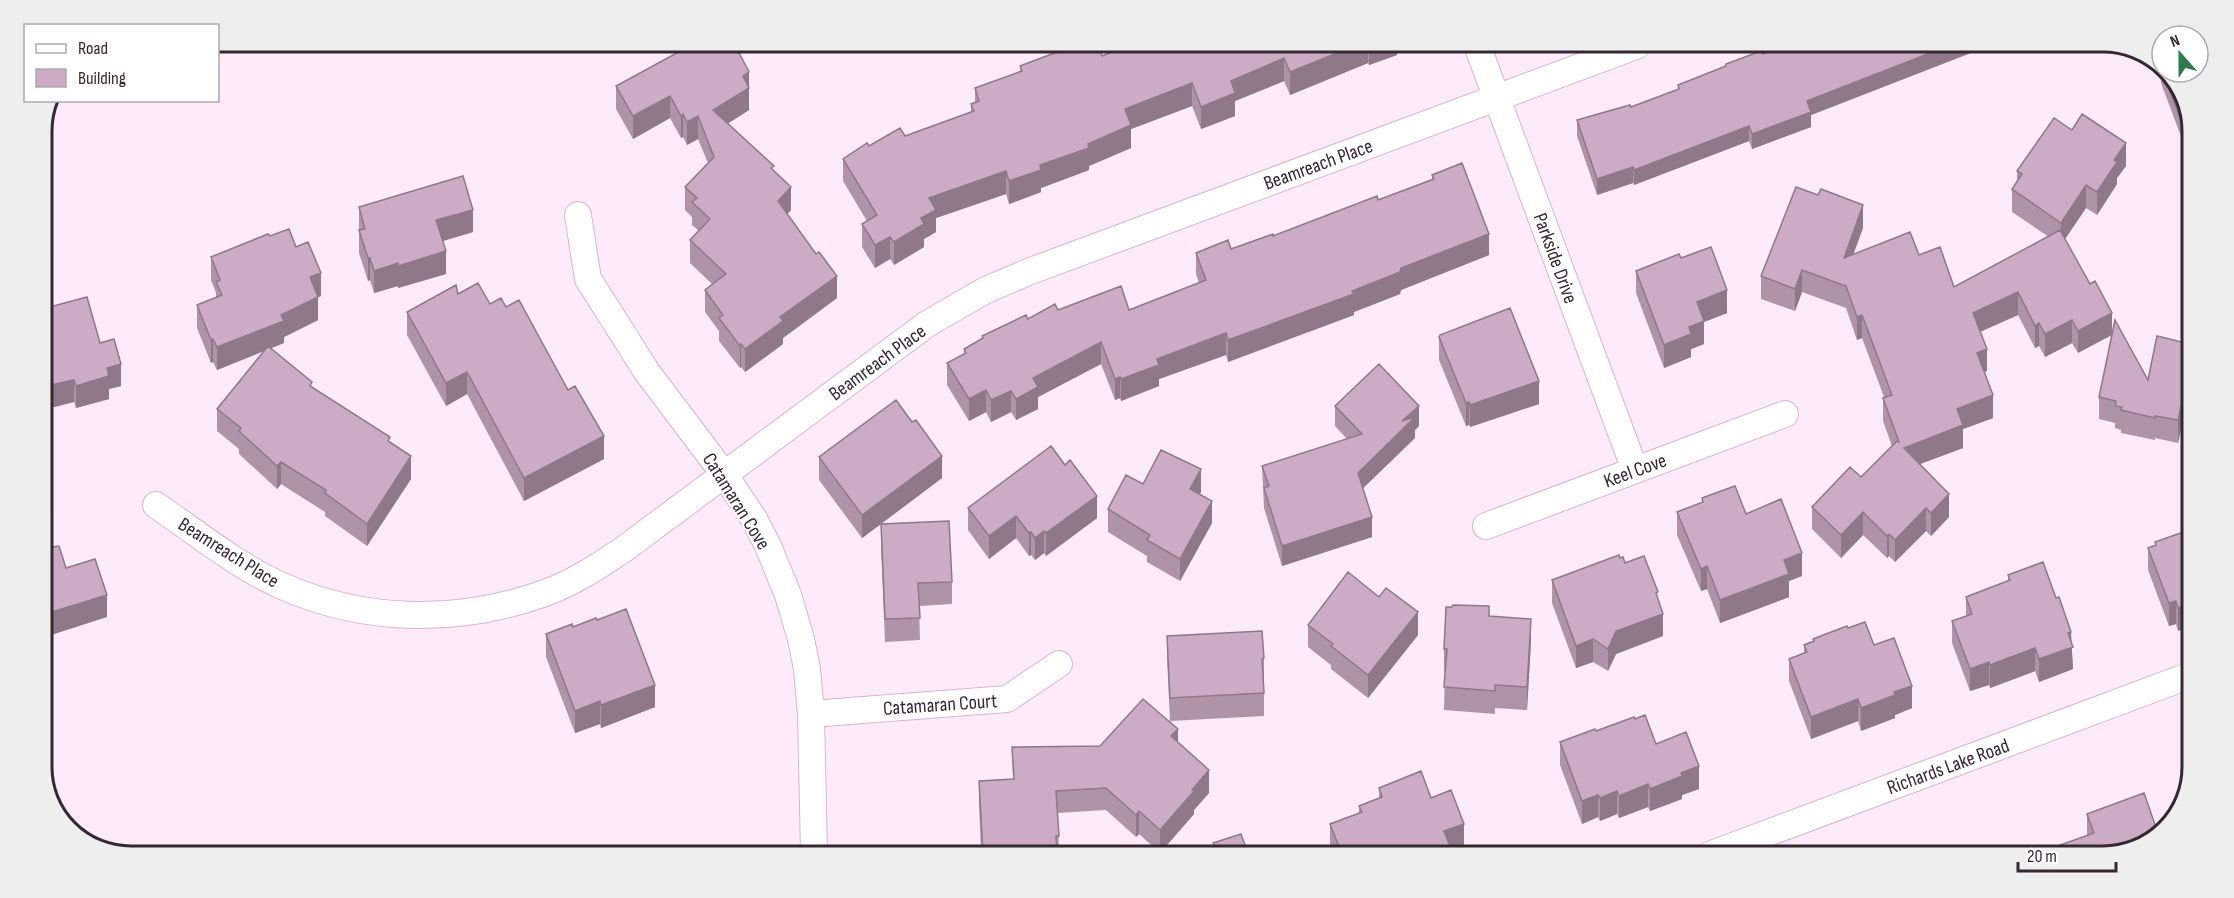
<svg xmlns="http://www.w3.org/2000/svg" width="2234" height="898" font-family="'Sofia Sans Condensed',sans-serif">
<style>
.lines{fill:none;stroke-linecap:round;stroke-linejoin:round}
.street-casing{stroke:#d5b6ce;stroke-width:28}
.street{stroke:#fff;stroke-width:26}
.wall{fill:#af94a9}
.shaded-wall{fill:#8e7889}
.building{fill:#cbacc4;stroke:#8e7889;stroke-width:1.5}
.labels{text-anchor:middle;stroke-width:4.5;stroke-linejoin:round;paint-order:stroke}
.street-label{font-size:20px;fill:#342831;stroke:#fff}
.rim{fill:none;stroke:#342831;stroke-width:3}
</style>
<rect width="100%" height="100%" fill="#feebf9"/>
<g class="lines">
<g class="street-casing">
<path id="street" d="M 1477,45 L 1635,470
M 578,215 L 588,279 L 647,372 L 724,474 L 754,519 L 768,546 L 788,595 L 801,639 L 807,669 L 811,714 L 814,853
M 156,505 C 197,533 237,566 282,586 C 366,623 459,624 545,593 C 573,583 599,566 624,549 L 927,324 L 984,291 L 1028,272 L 1636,46
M 1486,526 L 1785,414
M 811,714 L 1007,699 L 1059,664
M 1709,855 L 2188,676"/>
</g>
<use href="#street" class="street"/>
</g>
<path class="wall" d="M 1132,44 L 1397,45 L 1397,55 L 1369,65 L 1368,63 L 1290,95 L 1284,81 L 1235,101 L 1235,116 L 1201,129 L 1192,106 L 1131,129 L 1131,148 L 1089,166 L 1089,170 L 1041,188 L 1041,192 L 1009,204 L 1006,194 L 936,218 L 936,232 L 924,239 L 924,247 L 894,265 L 890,259 L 875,268 L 862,247 L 862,224 L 867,221 L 843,181 L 843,159 L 869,146 L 905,136 L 971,112 L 971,104 L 975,103 L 975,88 L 1020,72 L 1020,66 L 1075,52 L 1102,56 Z
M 1784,46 L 1997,47 L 1987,50 L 1986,47 L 1811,115 L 1811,127 L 1752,149 L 1749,141 L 1634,185 L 1633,183 L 1597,195 L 1577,136 L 1577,120 L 1631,107 L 1678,89 L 1678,85 L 1726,67 L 1726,64 L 1763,54 Z
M 725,52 L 749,72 L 749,110 L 727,124 L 774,171 L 791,210 L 787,214 L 837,298 L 783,338 L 783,344 L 745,372 L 741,367 L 740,368 L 719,341 L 719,331 L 705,312 L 705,290 L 712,284 L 690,263 L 690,240 L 699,231 L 692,225 L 692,217 L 685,210 L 685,187 L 708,163 L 698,139 L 687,145 L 683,137 L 681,138 L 670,118 L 633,139 L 616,109 L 616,86 Z
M 2161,68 L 2162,72 L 2166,72 L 2192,126 L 2192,154 L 2188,155 L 2161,83 Z
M 2126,166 L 2117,178 L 2117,184 L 2097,215 L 2086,208 L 2065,239 L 2090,284 L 2078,353 L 2072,343 L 2045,357 L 2039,346 L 2035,348 L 2018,315 L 1980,332 L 1987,371 L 1984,372 L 1993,418 L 1963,429 L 1963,448 L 1920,464 L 1949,517 L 1931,536 L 1926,531 L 1895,562 L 1889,556 L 1887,558 L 1863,535 L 1841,558 L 1812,529 L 1812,507 L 1861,477 L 1892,446 L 1883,421 L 1883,398 L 1884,397 L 1862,338 L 1857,340 L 1846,308 L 1802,292 L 1795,311 L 1761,299 L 1761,276 L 1863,228 L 1853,254 L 1919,255 L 1954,287 L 2049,237 L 2012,212 L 2012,189 L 2017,181 L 2017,171 Z
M 1432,175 L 1489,255 L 1401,290 L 1400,294 L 1354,312 L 1354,315 L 1228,362 L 1226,355 L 1159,379 L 1159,386 L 1121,401 L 1120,398 L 1115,400 L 1101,364 L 1038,397 L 1038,409 L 1016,420 L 1011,412 L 991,422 L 986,412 L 969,421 L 947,385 L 947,363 L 964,354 L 964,349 L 982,339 L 982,336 L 1028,319 L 1058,310 L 1129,310 L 1199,283 L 1196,274 L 1196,253 L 1231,249 L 1273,236 L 1378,200 L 1432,179 Z
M 359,207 L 473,232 L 443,241 L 446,274 L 398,288 L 398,286 L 374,293 L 370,280 L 368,281 L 359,253 Z
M 270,236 L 321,296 L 318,297 L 318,320 L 284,337 L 284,343 L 271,348 L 312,387 L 390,443 L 411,479 L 367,546 L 325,516 L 325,512 L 281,484 L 277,489 L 239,454 L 239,449 L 217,431 L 217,409 L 264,351 L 217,370 L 213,362 L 211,363 L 197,328 L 197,305 L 216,297 L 216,293 L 211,280 L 211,257 Z
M 1681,258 L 1727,313 L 1704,322 L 1704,344 L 1691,349 L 1691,357 L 1664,368 L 1636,293 L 1636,271 Z
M 458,294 L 490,304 L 506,307 L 604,459 L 524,501 L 467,394 L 446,406 L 407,335 L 407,312 Z
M 1439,337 L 1539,404 L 1470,427 L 1469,425 L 1466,426 L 1439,360 Z
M 100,343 L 121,386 L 109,389 L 109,399 L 76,408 L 74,402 L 42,410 Z
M 2190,344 L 2190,422 L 2183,420 L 2178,443 L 2155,438 L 2155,440 L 2121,433 L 2121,430 L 2115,428 L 2115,423 L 2099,419 L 2099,397 L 2148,380 Z
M 1335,406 L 1419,426 L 1415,430 L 1415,438 L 1363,488 L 1372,537 L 1282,566 L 1264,508 L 1262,466 L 1347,439 L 1335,426 Z
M 819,457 L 942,478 L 881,524 L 952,582 L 952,604 L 919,606 L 920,640 L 885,642 L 881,546 L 881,524 L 862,538 L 819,480 Z
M 1143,484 L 1201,492 L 1199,494 L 1212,523 L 1180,581 L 1147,562 L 1147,556 L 1108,532 L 1108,509 Z
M 1702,498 L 1746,514 L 1802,576 L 1789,581 L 1789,597 L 1720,623 L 1707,589 L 1701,591 L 1677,535 L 1677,512 L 1702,503 Z
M 2189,506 L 2188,627 L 2178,631 L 2176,624 L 2169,626 L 2148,570 L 2148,548 L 2155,545 L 2155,542 L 2187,531 L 2186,507 Z
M 968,508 L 1097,518 L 1046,556 L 1044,553 L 1035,560 L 1031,555 L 1029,556 L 1016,538 L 989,559 L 968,530 Z
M 1620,558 L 1658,599 L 1663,636 L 1616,654 L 1608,671 L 1593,662 L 1576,668 L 1552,603 L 1552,580 Z
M 2008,575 L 2071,643 L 2073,669 L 2039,682 L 2035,671 L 1990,688 L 1989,685 L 1970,691 L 1952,643 L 1952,621 L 1966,616 L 1966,597 L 2008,581 Z
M 1489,616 L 1531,641 L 1527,710 L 1495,708 L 1495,714 L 1444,710 L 1445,671 L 1444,671 L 1444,649 Z
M 597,620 L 655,707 L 601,728 L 600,724 L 575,733 L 546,657 L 546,634 Z
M 1308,625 L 1418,635 L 1368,698 L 1331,669 L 1331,665 L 1308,647 Z
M 1848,628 L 1874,645 L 1912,708 L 1895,715 L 1895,718 L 1861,731 L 1858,721 L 1811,739 L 1789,681 L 1789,659 L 1804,653 L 1804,645 L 1813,642 L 1813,639 Z
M 1167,636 L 1264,658 L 1264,716 L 1170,721 L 1167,658 Z
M 1635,719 L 1656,744 L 1699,789 L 1682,795 L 1682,799 L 1650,811 L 1648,807 L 1619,818 L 1617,814 L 1600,821 L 1598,817 L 1582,824 L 1560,765 L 1560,742 Z
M 1178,742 L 1209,793 L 1194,810 L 1194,814 L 1160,853 L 1139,834 L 1136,837 L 1106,810 L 1058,813 L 1059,853 L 981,853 L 979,804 L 979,781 L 1013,779 L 1012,747 L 1100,746 Z
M 1379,788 L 1431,798 L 1464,846 L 1452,851 L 1453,854 L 1333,854 L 1330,847 L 1330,824 L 1359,813 L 1359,806 L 1379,799 Z
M 2087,814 L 2158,833 L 2087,835 Z
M 1213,843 L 1248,854 L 1213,854 Z"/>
<path class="shaded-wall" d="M 1357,45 L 1368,45 L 1368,63 L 1290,95 L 1290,72 Z
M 1369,45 L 1397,45 L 1397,55 L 1369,65 Z
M 1948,46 L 1986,47 L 1811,115 L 1811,127 L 1752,149 L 1752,134 L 1807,101 Z
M 1987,47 L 1997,47 L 1987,50 Z
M 1284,58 L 1284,81 L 1235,101 L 1235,116 L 1201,129 L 1201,107 L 1231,81 Z
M 749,72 L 749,110 L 713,133 L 713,110 L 743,76 Z
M 1192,83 L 1192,106 L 1131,129 L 1131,148 L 1089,166 L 1089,170 L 1041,188 L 1041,192 L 1009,204 L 1009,181 L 1040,165 L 1088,144 L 1125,109 Z
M 670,96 L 670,118 L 633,139 L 633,116 Z
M 683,114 L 683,137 L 681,138 L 681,116 Z
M 698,116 L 698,139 L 687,145 L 687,122 Z
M 1749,126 L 1749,141 L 1634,185 L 1634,170 Z
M 2192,138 L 2192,154 L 2188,155 L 2188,139 Z
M 2126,143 L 2126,166 L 2117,178 L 2117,184 L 2097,215 L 2097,192 L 2114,160 Z
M 1633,167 L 1633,183 L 1597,195 L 1597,179 Z
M 1006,171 L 1006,194 L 936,218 L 936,232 L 924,239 L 924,247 L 894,265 L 894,242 L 921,218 L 929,198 Z
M 2086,185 L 2086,208 L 2061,245 L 2061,223 Z
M 791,187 L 791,210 L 778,224 L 778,201 Z
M 1863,205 L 1863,228 L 1844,280 L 1844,258 Z
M 473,210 L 473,232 L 436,243 L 436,220 Z
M 1489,234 L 1489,255 L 1401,290 L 1400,294 L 1354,312 L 1354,315 L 1228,362 L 1228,340 L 1401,268 Z
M 890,237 L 890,259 L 875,268 L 875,245 Z
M 446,251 L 446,274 L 398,288 L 398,266 Z
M 368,258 L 370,258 L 370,280 L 368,281 Z
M 398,263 L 398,286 L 374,293 L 374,271 Z
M 1802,270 L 1802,292 L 1795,311 L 1795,289 Z
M 321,273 L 321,296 L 310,300 L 310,277 Z
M 837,276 L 837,298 L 783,338 L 783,344 L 745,372 L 745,349 L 780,317 Z
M 1727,290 L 1727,313 L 1704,322 L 1704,344 L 1691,349 L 1691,357 L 1664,368 L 1664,345 L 1689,327 L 1697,302 Z
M 2018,292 L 2018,315 L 1973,335 L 1973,313 Z
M 318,297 L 318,320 L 284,337 L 284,343 L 217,370 L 217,347 Z
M 2112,313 L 2112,335 L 2078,353 L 2078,331 Z
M 1862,315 L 1862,338 L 1857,340 L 1857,317 Z
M 2072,320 L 2072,343 L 2045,357 L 2045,334 Z
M 2039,323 L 2039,346 L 2035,348 L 2035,326 Z
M 1226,333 L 1226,355 L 1159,379 L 1159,386 L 1121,401 L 1121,379 L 1157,359 Z
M 213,339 L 213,362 L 211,363 L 211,340 Z
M 1101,342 L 1101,364 L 1038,397 L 1038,409 L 1016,420 L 1016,399 L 1033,378 Z
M 741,344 L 741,367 L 740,368 L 740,346 Z
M 1987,349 L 1987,371 L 1977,375 L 1977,353 Z
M 121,364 L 121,386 L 109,389 L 109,399 L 76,408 L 76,386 L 107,368 Z
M 467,372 L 467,394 L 446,406 L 446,383 Z
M 1120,377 L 1120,398 L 1115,400 L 1115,379 Z
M 74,380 L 74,402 L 42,410 L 42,387 Z
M 1539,381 L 1539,404 L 1470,427 L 1470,405 Z
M 986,390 L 986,412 L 969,421 L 969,399 Z
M 1011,391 L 1011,412 L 991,422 L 991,400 Z
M 1993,395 L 1993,418 L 1963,429 L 1963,448 L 1904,470 L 1904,448 L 1957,409 Z
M 2183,398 L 2183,420 L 2178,443 L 2178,420 Z
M 1469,402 L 1469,425 L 1466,426 L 1466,403 Z
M 1419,406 L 1419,426 L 1415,430 L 1415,438 L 1358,493 L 1358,473 L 1402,421 Z
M 604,436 L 604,459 L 524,501 L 524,478 Z
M 411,456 L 411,479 L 367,546 L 367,524 Z
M 942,456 L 942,478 L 862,538 L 862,515 Z
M 281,462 L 281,484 L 277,489 L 277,466 Z
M 1201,469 L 1201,492 L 1190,511 L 1190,489 Z
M 1949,494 L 1949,517 L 1931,536 L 1931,513 Z
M 1097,496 L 1097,518 L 1046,556 L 1046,533 Z
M 1212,501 L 1212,523 L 1180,581 L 1180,559 Z
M 1926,508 L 1926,531 L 1895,562 L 1895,540 Z
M 1863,512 L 1863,535 L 1841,558 L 1841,535 Z
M 1016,516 L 1016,538 L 989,559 L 989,536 Z
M 1372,517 L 1372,537 L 1282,566 L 1282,546 Z
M 1044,531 L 1044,553 L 1035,560 L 1035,538 Z
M 1031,532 L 1031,555 L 1029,556 L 1029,533 Z
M 1889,534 L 1889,556 L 1887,558 L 1887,536 Z
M 1802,553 L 1802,576 L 1789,581 L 1789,597 L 1720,623 L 1720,600 L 1784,560 Z
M 1707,566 L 1707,589 L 1701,591 L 1701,569 Z
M 107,595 L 107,617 L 42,638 L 42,615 Z
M 2176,601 L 2176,624 L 2169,626 L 2169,603 Z
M 2188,604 L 2188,627 L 2178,631 L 2178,608 Z
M 1418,612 L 1418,635 L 1368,698 L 1368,675 Z
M 1663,614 L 1663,636 L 1616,654 L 1608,671 L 1608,649 L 1616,631 Z
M 1531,619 L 1531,641 L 1527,710 L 1527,687 Z
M 2071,632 L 2073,669 L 2039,682 L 2039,659 L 2068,633 Z
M 1593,639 L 1593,662 L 1576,668 L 1576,646 Z
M 2035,648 L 2035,671 L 1990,688 L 1990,665 Z
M 1989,662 L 1989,685 L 1970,691 L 1970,669 Z
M 655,685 L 655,707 L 601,728 L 601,705 Z
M 1912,686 L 1912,708 L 1895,715 L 1895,718 L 1861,731 L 1861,708 L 1894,692 Z
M 1858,699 L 1858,721 L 1811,739 L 1811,717 Z
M 600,701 L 600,724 L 575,733 L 575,711 Z
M 1178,729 L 1178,752 L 1171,736 Z
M 1699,766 L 1699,789 L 1682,795 L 1682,799 L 1650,811 L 1650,789 L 1681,773 Z
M 1209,770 L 1209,793 L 1194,810 L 1194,814 L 1160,853 L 1160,830 L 1192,790 Z
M 1648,784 L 1648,807 L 1619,818 L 1619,796 Z
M 1617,791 L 1617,814 L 1600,821 L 1600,798 Z
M 1598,795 L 1598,817 L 1582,824 L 1582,801 Z
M 1139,811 L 1139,834 L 1136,837 L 1136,815 Z
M 1464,824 L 1464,846 L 1444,854 L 1444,831 Z"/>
<path class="building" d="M 695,43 L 720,43 L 725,52 L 736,47 L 749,72 L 743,76 L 749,88 L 713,110 L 774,166 L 771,168 L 791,187 L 778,201 L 816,254 L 819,252 L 837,276 L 780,317 L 783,321 L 745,349 L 741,344 L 740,346 L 719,318 L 723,315 L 705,290 L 726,274 L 690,240 L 710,219 L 692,202 L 697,198 L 685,187 L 714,157 L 698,116 L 687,122 L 683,114 L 681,116 L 670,96 L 633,116 L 616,86 Z
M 1094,44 L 1098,44 L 1102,56 L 1132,44 L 1357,45 L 1290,72 L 1284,58 L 1231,81 L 1235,93 L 1201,107 L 1192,83 L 1125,109 L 1131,125 L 1088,144 L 1089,148 L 1040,165 L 1041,170 L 1009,181 L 1006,171 L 929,198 L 936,210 L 921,218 L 924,224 L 894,242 L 890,237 L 875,245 L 862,224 L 877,215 L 843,159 L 867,143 L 869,146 L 900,128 L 905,136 L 974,111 L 971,104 L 979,101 L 975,88 L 1022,71 L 1020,66 L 1073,46 L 1075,52 Z
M 1784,46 L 1948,46 L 1807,101 L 1811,112 L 1752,134 L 1749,126 L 1634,170 L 1633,167 L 1597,179 L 1577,120 L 1630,105 L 1631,107 L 1679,89 L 1678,85 L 1726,66 L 1726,64 L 1761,51 L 1763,54 Z
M 2163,72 L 2166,72 L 2174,77 L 2192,126 L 2192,138 L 2188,139 Z
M 2082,114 L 2126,143 L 2114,160 L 2117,162 L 2097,192 L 2086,185 L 2061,223 L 2012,189 L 2022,174 L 2017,171 L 2054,118 L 2072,130 Z
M 1462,163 L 1489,234 L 1401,268 L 1400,272 L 1352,291 L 1354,294 L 1228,340 L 1226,333 L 1157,359 L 1159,365 L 1121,379 L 1120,377 L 1115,379 L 1101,342 L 1033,378 L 1038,387 L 1016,399 L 1011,391 L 991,400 L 986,390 L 969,399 L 947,363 L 966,353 L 964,349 L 983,338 L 982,336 L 1026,315 L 1028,319 L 1055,304 L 1058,310 L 1121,286 L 1129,310 L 1206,280 L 1196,253 L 1228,240 L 1231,249 L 1273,234 L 1273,236 L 1377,196 L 1378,200 L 1434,179 L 1432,175 Z
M 463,176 L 473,210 L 436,220 L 446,251 L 398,266 L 398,263 L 374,271 L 370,258 L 368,258 L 359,230 L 365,229 L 359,207 Z
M 1796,187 L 1818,195 L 1821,189 L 1863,205 L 1844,258 L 1910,232 L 1919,255 L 1940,247 L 1954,287 L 2060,230 L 2090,284 L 2095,281 L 2112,313 L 2078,331 L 2072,320 L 2045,334 L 2039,323 L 2035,326 L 2018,292 L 1973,313 L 1987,349 L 1977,353 L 1993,395 L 1957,409 L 1963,425 L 1904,448 L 1949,494 L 1931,513 L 1926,508 L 1895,540 L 1889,534 L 1887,536 L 1863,512 L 1841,535 L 1812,507 L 1850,467 L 1861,477 L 1897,441 L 1899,442 L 1883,398 L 1892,395 L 1862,315 L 1857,317 L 1846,286 L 1802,270 L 1795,289 L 1761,276 Z
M 289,229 L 296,247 L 308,242 L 321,273 L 310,277 L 318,297 L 281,315 L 284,321 L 217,347 L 213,339 L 211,340 L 197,305 L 222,295 L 216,282 L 220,280 L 211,257 L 268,234 L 270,236 Z
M 1711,247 L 1727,290 L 1697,302 L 1704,321 L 1689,327 L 1691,334 L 1664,345 L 1636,271 L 1679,254 L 1681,258 Z
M 478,283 L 490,304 L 501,298 L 506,307 L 519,300 L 568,390 L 575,386 L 604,436 L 524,478 L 467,372 L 446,383 L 407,312 L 456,285 L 458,294 Z
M 87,297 L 100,343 L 114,339 L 121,364 L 107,368 L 109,376 L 76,386 L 74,380 L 42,387 L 42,309 Z
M 1510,308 L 1539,381 L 1470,405 L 1469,402 L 1466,403 L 1439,337 L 1440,335 Z
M 2115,320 L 2148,380 L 2157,336 L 2190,344 L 2190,399 L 2183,398 L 2178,420 L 2155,416 L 2155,418 L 2121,410 L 2122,407 L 2115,406 L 2116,401 L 2099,397 Z
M 268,346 L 312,382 L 310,386 L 390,437 L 388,441 L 411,456 L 367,524 L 325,493 L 326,490 L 281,462 L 277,466 L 239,431 L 241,428 L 217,409 Z
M 1379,364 L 1419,406 L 1402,421 L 1415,417 L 1358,473 L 1372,517 L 1282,546 L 1264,488 L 1269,486 L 1262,466 L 1362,434 L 1335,406 Z
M 896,400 L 912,422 L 916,420 L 942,456 L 862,515 L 819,457 Z
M 1051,446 L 1065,465 L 1070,460 L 1097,496 L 1046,533 L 1044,531 L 1035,538 L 1031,532 L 1029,533 L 1016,516 L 989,536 L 968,508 Z
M 1161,450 L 1201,469 L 1190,489 L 1212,501 L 1180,559 L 1147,540 L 1150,535 L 1108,509 L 1126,475 L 1143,484 Z
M 1735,486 L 1746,514 L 1781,499 L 1802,553 L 1784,560 L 1789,574 L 1720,600 L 1707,566 L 1701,569 L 1677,512 L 1703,502 L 1702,498 Z
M 2189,506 L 2189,515 L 2186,507 Z
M 949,521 L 952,582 L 918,583 L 920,618 L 885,619 L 881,524 Z
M 2189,530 L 2188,604 L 2178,608 L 2176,601 L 2169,603 L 2148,548 L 2156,545 L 2155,542 Z
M 48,533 L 53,547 L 59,546 L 66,568 L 95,559 L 107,595 L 42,615 L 42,535 Z
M 1619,555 L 1620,558 L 1623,557 L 1625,563 L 1644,556 L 1658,592 L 1656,593 L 1663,614 L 1616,631 L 1608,649 L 1593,639 L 1576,646 L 1552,580 Z
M 2043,562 L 2056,598 L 2059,597 L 2071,632 L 2068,633 L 2073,647 L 2039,659 L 2035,648 L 1990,665 L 1989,662 L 1970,669 L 1952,621 L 1972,614 L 1966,597 L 2010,580 L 2008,575 Z
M 1348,572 L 1379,597 L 1386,588 L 1418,612 L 1368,675 L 1331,646 L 1333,644 L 1308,625 Z
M 1453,605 L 1489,606 L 1489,616 L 1531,619 L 1527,687 L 1495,685 L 1495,691 L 1444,687 L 1447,649 L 1444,649 L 1446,607 L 1452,607 Z
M 626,609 L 655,685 L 601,705 L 600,701 L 575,711 L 546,634 L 572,624 L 573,627 L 596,618 L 597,620 Z
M 1865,622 L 1874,645 L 1894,638 L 1912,686 L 1894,692 L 1895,695 L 1861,708 L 1858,699 L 1811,717 L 1789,659 L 1807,652 L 1804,645 L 1814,641 L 1813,639 L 1847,626 L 1848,628 Z
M 1262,631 L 1264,658 L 1262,659 L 1264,693 L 1170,698 L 1167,636 Z
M 1143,699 L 1178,729 L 1171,736 L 1209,770 L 1192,790 L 1194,791 L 1160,830 L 1139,811 L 1136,815 L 1106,788 L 1056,791 L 1059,836 L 1056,836 L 1057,853 L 983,853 L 979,781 L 1014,779 L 1012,747 L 1100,746 Z
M 1645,715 L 1656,744 L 1686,732 L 1699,766 L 1681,773 L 1682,776 L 1650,789 L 1648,784 L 1619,796 L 1617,791 L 1600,798 L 1598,795 L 1582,801 L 1560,742 L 1595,729 L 1596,731 L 1634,717 L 1635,719 Z
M 1421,771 L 1431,798 L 1451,790 L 1464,824 L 1444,831 L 1453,854 L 1342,854 L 1330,824 L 1362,812 L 1359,806 L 1382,797 L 1379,788 Z
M 2144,793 L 2158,833 L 2152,841 L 2103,856 L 2029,856 L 2094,833 L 2087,814 Z
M 1241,834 L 1248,854 L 1217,854 L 1213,843 Z"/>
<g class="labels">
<g class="street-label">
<text transform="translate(1318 164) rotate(-20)" y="7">Beamreach Place</text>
<text transform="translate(1556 258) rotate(70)" y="7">Parkside Drive</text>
<text transform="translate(877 362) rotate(-36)" y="7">Beamreach Place</text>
<text transform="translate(1635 470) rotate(-20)" y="7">Keel Cove</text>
<text transform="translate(737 501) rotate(58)" y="7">Catamaran Cove</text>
<text transform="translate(229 552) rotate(32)" y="7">Beamreach Place</text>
<text transform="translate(940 704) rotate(-4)" y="7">Catamaran Court</text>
<text transform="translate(1948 766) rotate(-20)" y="7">Richards Lake Road</text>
</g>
</g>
<path d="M0 0H2234V898H0ZM131 52H2103A79 79 0 0 1 2182 131V767A79 79 0 0 1 2103 846H131A79 79 0 0 1 52 767V131A79 79 0 0 1 131 52Z" fill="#efeeef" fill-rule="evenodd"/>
<path class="rim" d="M131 52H2103A79 79 0 0 1 2182 131V767A79 79 0 0 1 2103 846H131A79 79 0 0 1 52 767V131A79 79 0 0 1 131 52Z"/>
<rect x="24" y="24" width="195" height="78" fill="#ffffff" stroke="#aea9ad" stroke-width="1.5"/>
<rect x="36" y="44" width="30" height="9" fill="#ffffff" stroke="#aea9ad" stroke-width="1.5"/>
<text x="78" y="54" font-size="18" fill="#342831">Road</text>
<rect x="36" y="69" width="30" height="18" fill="#cbacc4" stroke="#aea9ad" stroke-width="1.5"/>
<text x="78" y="84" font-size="18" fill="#342831">Building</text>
<g transform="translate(2180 54) rotate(339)"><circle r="28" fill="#ffffff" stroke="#aea9ad" stroke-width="1.5"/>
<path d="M0-4.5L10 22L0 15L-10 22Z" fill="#2d7c4d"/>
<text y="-9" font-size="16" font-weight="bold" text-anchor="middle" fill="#342831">N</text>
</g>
<path d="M2018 862v9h98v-9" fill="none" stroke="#342831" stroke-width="3"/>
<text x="2027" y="862" font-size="18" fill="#342831" stroke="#ffffff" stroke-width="4.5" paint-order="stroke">20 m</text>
</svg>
